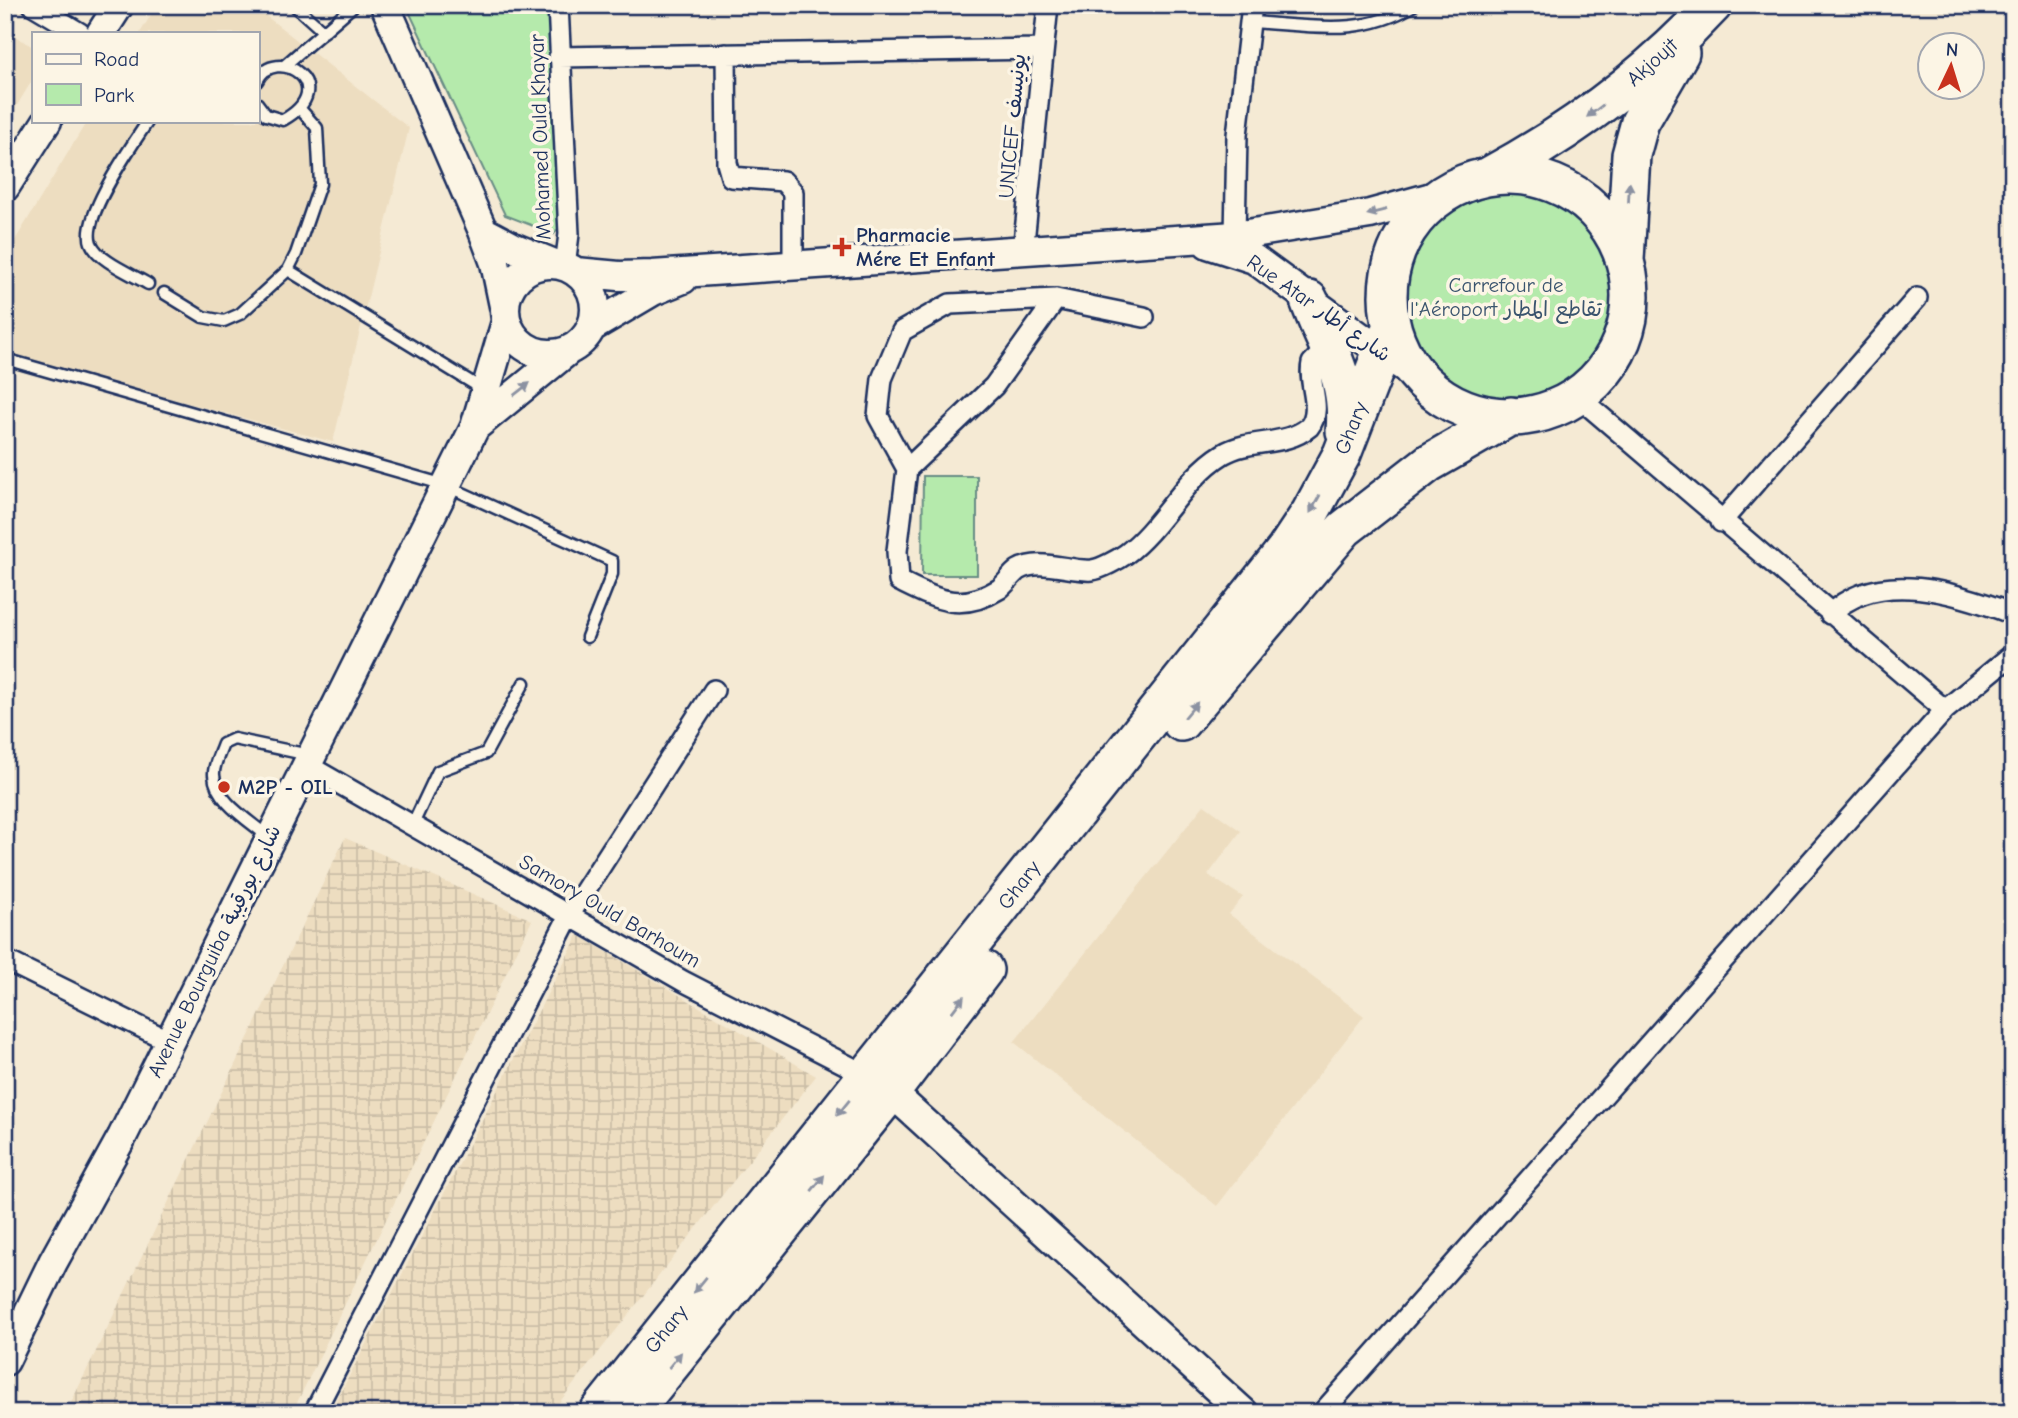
<svg xmlns="http://www.w3.org/2000/svg" width="2018" height="1418" font-family="'Comic Neue','Playpen Sans Arabic',sans-serif">
<style>
.built{fill:#edddc0}
.industrial{fill:url(#industrial-grid)}
.park{fill:#b5eaac;stroke:#688c85;stroke-width:2}
.lines{fill:none;stroke-linecap:round;stroke-linejoin:round}
.lane-casing{stroke:#1b2f5e;stroke-width:15}
.street-casing{stroke:#1b2f5e;stroke-width:24}
.secondary-casing{stroke:#1b2f5e;stroke-width:33}
.highway-casing{stroke:#1b2f5e;stroke-width:42}
.lane{stroke:#fcf5e5;stroke-width:10}
.street{stroke:#fcf5e5;stroke-width:19}
.secondary{stroke:#fcf5e5;stroke-width:28}
.highway{stroke:#fcf5e5;stroke-width:37}
.oneway{fill:#8c92a2}
.poi-dot{fill:#c8321e;stroke:#fcf5e5;stroke-width:2.5}
.labels{text-anchor:middle;stroke-width:7;stroke-linejoin:round;paint-order:stroke}
.street-label{font-size:21px;fill:#1b2f5e;stroke:#fcf5e5}
.poi-label{font-size:21px;font-weight:bold;fill:#1b2f5e;stroke:#fcf5e5;text-anchor:start}
.park-label{font-size:21px;fill:#3a546e;stroke:#fcf5e5}
</style>
<defs>
<pattern id="industrial-grid" width="8" height="8" patternUnits="userSpaceOnUse" patternTransform="scale(1.75)"><rect width="8" height="8" fill="#edddc0"/><path d="M0 4h8M4 0v8" fill="none" stroke="#cbbea7"/></pattern>
</defs>
<rect width="100%" height="100%" fill="#f5ead4"/>
<filter id="ink" filterUnits="userSpaceOnUse"><feTurbulence type="fractalNoise" baseFrequency=".0143" numOctaves="2"/><feDisplacementMap in="SourceGraphic" scale="14" xChannelSelector="R" yChannelSelector="G"/><feConvolveMatrix kernelMatrix="1 2 1 2 8 2 1 2 1" color-interpolation-filters="sRGB"/></filter>
<g filter="url(#ink)">
<path class="built" d="M 157,5 L 252,5 L 409,128 L 333,442 L 5,354 L 5,257 L 87,121 L 257,121 L 257,33 L 140,33 Z
M 5,30 L 33,47 L 33,79 L 5,125 Z
M 1204,805 L 1241,831 L 1208,875 L 1243,897 L 1229,914 L 1364,1016 L 1217,1206 L 1014,1042 Z"/>
<path class="industrial" d="M 345,838 L 532,920 L 292,1413 L 66,1413 Z
M 578,935 L 816,1076 L 551,1413 L 330,1413 Z"/>
<path class="park" d="M 406,5 L 548,5 L 565,221 L 554,234 L 505,215 Z
M1396 297a110 110 0 1 1 220 0a110 110 0 1 1-220 0Z
M 923,476 L 977,476 L 977,575 L 922,575 Z"/>
<g class="lines">
<g class="lane-casing">
<path id="lane" d="M 294,5 L 324,32
M 1250,22 C 1309,25 1361,38 1414,5
M 284,66 L 354,5
M 257,81 C 275,43 343,86 283,120 L 266,115 L 257,103
M 288,270 L 484,390
M 148,284 C 132,274 98,261 91,243 C 81,217 133,144 148,121
M 164,293 L 203,317 L 224,321 L 240,314 L 288,270 L 296,254 L 320,184 L 317,128 L 301,110
M 5,359 L 445,485 L 612,561 L 612,574 L 587,637
M 413,824 L 438,771 L 486,753 L 524,683
M 267,836 C 250,821 215,801 214,775 C 213,765 220,753 223,744 L 234,739 L 309,755"/>
</g>
<g class="street-casing">
<path id="street" d="M 33,5 L 80,33
M 558,5 L 569,234 L 565,266
M 726,54 L 727,163 L 731,177 L 783,181 L 793,192 L 793,265
M 559,57 L 1041,49
M 1235,236 L 1237,135 L 1252,5
M 1023,252 L 1048,5
M 1144,317 L 1056,299 L 950,304 L 902,331 L 882,379 L 878,416 L 907,469 L 897,551 L 899,581 C 936,599 960,613 999,589 C 1006,584 1011,575 1018,570 C 1040,557 1069,572 1092,570 C 1101,569 1119,559 1126,554 C 1163,526 1184,478 1223,454 C 1250,438 1285,447 1309,427 C 1324,408 1307,384 1312,363 L 1330,345
M 1577,396 L 1945,710
M 907,469 L 994,386 L 1056,299
M 1721,522 L 1917,298
M 1830,614 C 1878,567 1958,593 2013,614
M 307,765 L 683,981 L 872,1078
M 5,960 L 169,1041
M 314,1413 L 570,914 L 714,690
M 1322,1413 L 1945,710 L 2013,654"/>
</g>
<g class="secondary-casing">
<path id="secondary" d="M 385,5 L 483,231 L 495,263 L 504,306
M 101,33 L 119,5
M 5,187 L 47,121
M 483,231 L 515,248 L 552,263
M 1208,244 L 1254,259 L 1381,352 L 1415,374
M505 309a45 45 0 1 1 90 0a45 45 0 1 1-90 0Z
M 576,272 L 619,276 L 652,275 L 1235,236 L 1370,214 L 1443,194
M 592,327 L 653,291 L 683,279
M 475,427 L 569,350
M 891,1092 L 1244,1413
M 5,1361 L 53,1262 L 122,1137 L 475,427 L 506,322"/>
</g>
<g class="highway-casing">
<path id="highway" d="M1388 296a121 121 0 1 1 242 0a121 121 0 1 1-242 0Z
M 1489,176 C 1573,131 1648,75 1713,5
M 1625,260 L 1631,155 L 1640,122 L 1680,53
M 1309,300 C 1326,348 1350,376 1345,431
M 1181,722 L 1344,529 L 1429,463 L 1511,416
M 598,1413 L 1286,549 L 1310,513 L 1342,454 L 1391,328
M 632,1413 L 891,1092 L 984,970"/>
</g>
<use href="#lane" class="lane"/>
<use href="#street" class="street"/>
<use href="#secondary" class="secondary"/>
<use href="#highway" class="highway"/>
</g>
<defs><path id="oneway-solid" d="M-6-.8H1V-3.2L6.5 0L1 3.2V.8H-6Z" transform="scale(1.75)"/></defs>
<g class="oneway">
<use href="#oneway-solid" transform="translate(1595 111) rotate(143)"/>
<use href="#oneway-solid" transform="translate(1629 192) rotate(-87)"/>
<use href="#oneway-solid" transform="translate(1377 212) rotate(165)"/>
<use href="#oneway-solid" transform="translate(522 389) rotate(-38)"/>
<use href="#oneway-solid" transform="translate(1315 504) rotate(119)"/>
<use href="#oneway-solid" transform="translate(1191 710) rotate(-50)"/>
<use href="#oneway-solid" transform="translate(958 1004) rotate(-53)"/>
<use href="#oneway-solid" transform="translate(843 1108) rotate(129)"/>
<use href="#oneway-solid" transform="translate(818 1183) rotate(-51)"/>
<use href="#oneway-solid" transform="translate(700 1285) rotate(129)"/>
<use href="#oneway-solid" transform="translate(675 1360) rotate(-51)"/>
</g>
</g>
<g class="poi-dot">
<path d="M838.5 236.5h7v7h7v7h-7v7h-7v-7h-7v-7h7z"/>
<circle cx="224" cy="787" r="7"/>
</g>
<g class="labels">
<g class="street-label">
<text transform="translate(1652 62) rotate(-42)" y="7">Akjoujt</text>
<text transform="translate(1012 126) rotate(-85)" y="7">UNICEF يونيسف</text>
<text transform="translate(540 137) rotate(-92)" y="7">Mohamed Ould Khayar</text>
<text transform="translate(1319 308) rotate(35)" y="7">Rue Atar شارع أطار</text>
<text transform="translate(1351 428) rotate(-68)" y="7">Ghary</text>
<text transform="translate(1019 885) rotate(-52)" y="7">Ghary</text>
<text transform="translate(610 911) rotate(30)" y="7">Samory Ould Barhoum</text>
<text transform="translate(214 951) rotate(-64)" y="7">Avenue Bourguiba شارع بورقيبة</text>
<text transform="translate(666 1329) rotate(-51)" y="7">Ghary</text>
</g>
<g class="poi-label">
<text x="856" y="242">Pharmacie<tspan x="856" dy="24">Mére Et Enfant</tspan></text>
<text x="238" y="794">M2P - OIL</text>
</g>
<g class="park-label">
<text x="1506" y="292">Carrefour de<tspan x="1506" dy="24">l'Aéroport تقاطع المطار</tspan></text>
</g>
</g>
<rect width="2018" height="1418" fill="none" stroke="#fcf5e5" stroke-width="28"/>
<rect x="14" y="14" width="1990" height="1390" fill="none" stroke="#1b2f5e" stroke-width="2.5" filter="url(#ink)"/>
<rect x="32" y="32" width="228" height="91" fill="#fcf5e5" stroke="#a2a6af" stroke-width="2"/>
<rect x="46" y="54" width="35" height="10" fill="#fcf5e5" stroke="#a2a6af" stroke-width="2"/>
<text x="94" y="66" font-size="21" fill="#1b2f5e">Road</text>
<rect x="46" y="84" width="35" height="21" fill="#b5eaac" stroke="#a2a6af" stroke-width="2"/>
<text x="94" y="102" font-size="21" fill="#1b2f5e">Park</text>
<g transform="translate(1951 66) rotate(4)"><circle r="33" fill="#fcf5e5" stroke="#a2a6af" stroke-width="2"/>
<path d="M0-5L12 26L0 18L-12 26Z" fill="#c8321e"/>
<text y="-10" font-size="19" font-weight="bold" text-anchor="middle" fill="#1b2f5e">N</text>
</g>
</svg>
